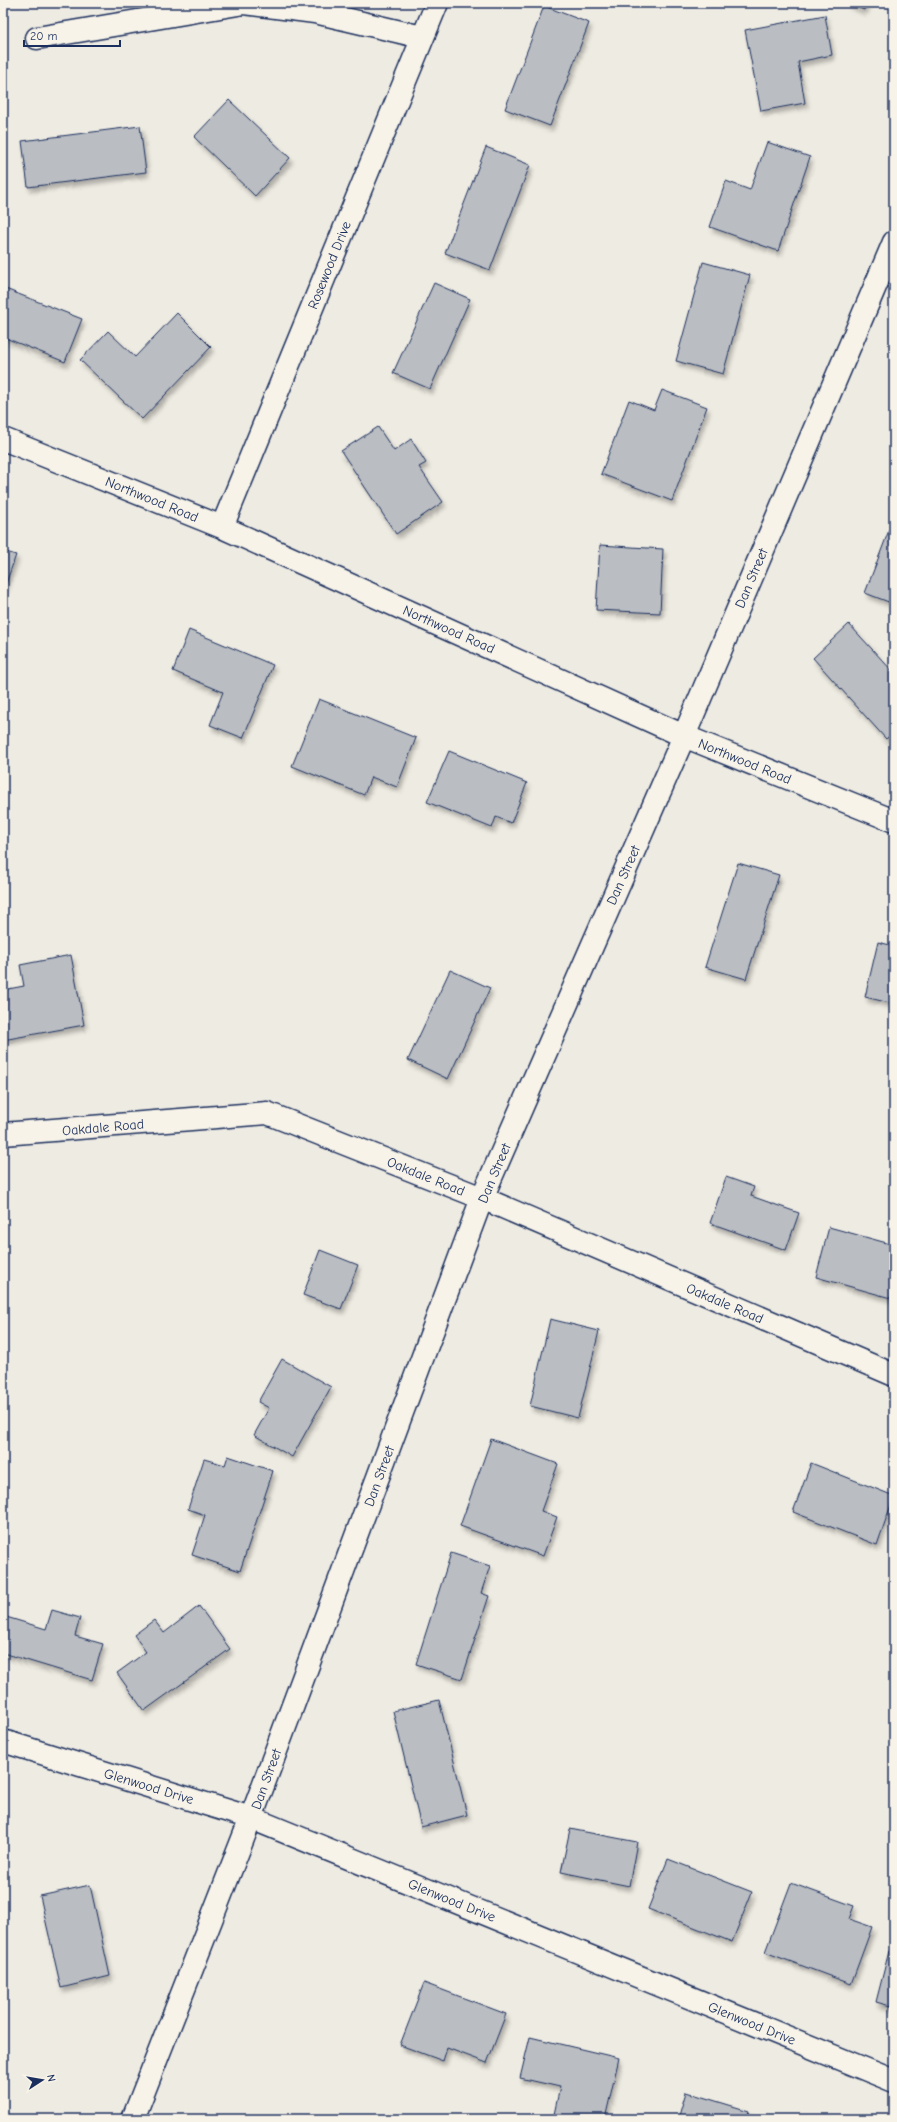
<svg xmlns="http://www.w3.org/2000/svg" width="897" height="2122" font-family="'Comic Neue',sans-serif">
<style>
.building{fill:#babdc2;stroke:#1b2f5e;filter:url(#shadow)}
.lines{fill:none;stroke-linecap:round;stroke-linejoin:round}
.minor-casing{stroke:#1b2f5e;stroke-width:25}
.minor{stroke:#f7f3e8;stroke-width:22}
.labels{text-anchor:middle;stroke-width:3;stroke-linejoin:round;paint-order:stroke}
.street-label{font-size:14px;fill:#1b2f5e;stroke:#f7f3e8}
</style>
<defs>
<filter id="shadow"><feDropShadow dx="2.5" dy="4.5" stdDeviation="2" flood-color="#0004"/></filter>
</defs>
<rect width="100%" height="100%" fill="#eeebe2"/>
<filter id="ink" filterUnits="userSpaceOnUse"><feTurbulence type="fractalNoise" baseFrequency=".025" numOctaves="2"/><feDisplacementMap in="SourceGraphic" scale="8" xChannelSelector="R" yChannelSelector="G"/><feConvolveMatrix kernelMatrix="1 2 1 2 8 2 1 2 1" color-interpolation-filters="sRGB"/></filter>
<g filter="url(#ink)">
<path class="building" d="M 847,3 L 867,3 L 864,10 Z
M 544,6 L 589,23 L 550,126 L 505,109 Z
M 825,15 L 832,55 L 798,62 L 805,103 L 761,111 L 745,30 Z
M 229,100 L 290,158 L 255,196 L 194,137 Z
M 140,126 L 146,172 L 28,187 L 22,141 Z
M 767,142 L 810,157 L 778,251 L 710,227 L 726,181 L 750,190 Z
M 486,147 L 530,165 L 490,270 L 445,253 Z
M 703,262 L 750,275 L 723,374 L 676,361 Z
M 434,283 L 470,299 L 430,389 L 393,373 Z
M 3,288 L 82,319 L 65,362 L 3,337 Z
M 177,313 L 211,347 L 142,419 L 80,360 L 108,331 L 135,357 Z
M 662,390 L 707,407 L 672,501 L 601,474 L 629,400 L 654,410 Z
M 378,427 L 394,451 L 411,439 L 426,463 L 419,467 L 443,502 L 396,534 L 341,451 Z
M 894,517 L 894,604 L 865,593 Z
M 600,545 L 663,549 L 660,613 L 596,610 Z
M 3,551 L 16,555 L 3,592 Z
M 849,624 L 894,673 L 894,732 L 886,739 L 813,658 Z
M 189,630 L 273,665 L 243,738 L 210,725 L 223,692 L 173,671 Z
M 319,699 L 416,738 L 397,787 L 371,777 L 364,795 L 292,766 Z
M 449,751 L 527,783 L 511,823 L 496,817 L 492,828 L 427,802 Z
M 738,863 L 779,875 L 746,979 L 705,967 Z
M 878,942 L 894,946 L 894,1000 L 891,999 L 890,1003 L 865,997 Z
M 71,955 L 84,1025 L 3,1040 L 3,990 L 24,986 L 20,965 Z
M 450,970 L 490,988 L 448,1079 L 408,1060 Z
M 726,1177 L 754,1187 L 751,1196 L 799,1213 L 786,1250 L 710,1223 Z
M 829,1227 L 894,1245 L 894,1299 L 816,1277 Z
M 320,1250 L 358,1265 L 341,1309 L 303,1295 Z
M 550,1319 L 599,1331 L 578,1418 L 530,1406 Z
M 282,1359 L 331,1387 L 292,1457 L 254,1435 L 269,1408 L 258,1402 Z
M 491,1439 L 558,1464 L 541,1511 L 557,1517 L 543,1556 L 460,1526 Z
M 228,1456 L 273,1471 L 240,1571 L 192,1555 L 205,1515 L 188,1509 L 204,1459 L 225,1465 Z
M 811,1463 L 894,1496 L 877,1545 L 793,1512 Z
M 451,1553 L 490,1566 L 481,1593 L 489,1596 L 462,1679 L 416,1664 Z
M 199,1606 L 230,1649 L 144,1711 L 117,1673 L 146,1652 L 134,1635 L 154,1620 L 164,1633 Z
M 52,1610 L 80,1618 L 75,1636 L 103,1644 L 92,1680 L 3,1653 L 3,1616 L 46,1629 Z
M 439,1700 L 467,1815 L 421,1827 L 393,1711 Z
M 570,1829 L 637,1842 L 629,1886 L 561,1872 Z
M 668,1859 L 752,1892 L 732,1942 L 648,1909 Z
M 791,1883 L 854,1906 L 849,1919 L 872,1927 L 851,1984 L 765,1952 Z
M 90,1885 L 110,1976 L 61,1988 L 40,1896 Z
M 889,1951 L 894,1952 L 894,2007 L 876,2002 Z
M 424,1983 L 506,2014 L 487,2063 L 447,2048 L 443,2061 L 400,2045 Z
M 530,2037 L 619,2058 L 605,2119 L 553,2119 L 560,2087 L 520,2078 Z
M 686,2092 L 749,2111 L 746,2119 L 678,2119 Z"/>
<g class="lines">
<g class="minor-casing">
<path id="minor" d="M 37,38 L 244,3 L 315,12 L 422,37
M 3,439 L 222,527 L 684,736 L 894,821
M 222,527 L 437,3
M 3,1134 L 267,1113 L 482,1198 L 894,1375
M 3,1741 L 251,1818 L 894,2081
M 133,2119 L 251,1818 L 482,1198 L 684,736 L 894,242"/>
</g>
<use href="#minor" class="minor"/>
</g>
</g>
<g class="labels">
<g class="street-label">
<text transform="translate(329 265) rotate(-68)" y="5">Rosewood Drive</text>
<text transform="translate(152 499) rotate(22)" y="5">Northwood Road</text>
<text transform="translate(751 578) rotate(-67)" y="5">Dan Street</text>
<text transform="translate(449 629) rotate(24)" y="5">Northwood Road</text>
<text transform="translate(745 761) rotate(22)" y="5">Northwood Road</text>
<text transform="translate(623 875) rotate(-66)" y="5">Dan Street</text>
<text transform="translate(103 1127) rotate(-5)" y="5">Oakdale Road</text>
<text transform="translate(494 1173) rotate(-67)" y="5">Dan Street</text>
<text transform="translate(426 1176) rotate(22)" y="5">Oakdale Road</text>
<text transform="translate(725 1303) rotate(23)" y="5">Oakdale Road</text>
<text transform="translate(379 1476) rotate(-70)" y="5">Dan Street</text>
<text transform="translate(266 1779) rotate(-70)" y="5">Dan Street</text>
<text transform="translate(149 1786) rotate(17)" y="5">Glenwood Drive</text>
<text transform="translate(452 1900) rotate(22)" y="5">Glenwood Drive</text>
<text transform="translate(752 2023) rotate(22)" y="5">Glenwood Drive</text>
</g>
</g>
<rect width="897" height="2122" fill="none" stroke="#f7f3e8" stroke-width="16"/>
<rect x="8" y="8" width="881" height="2106" fill="none" stroke="#1b2f5e" stroke-width="1.5" filter="url(#ink)"/>
<g transform="translate(42 2080) rotate(78)" stroke="#f7f3e8" stroke-width="3" paint-order="stroke">
<path d="M0-3L7 15L0 10L-7 15Z" fill="#1b2f5e"/>
<text y="-6" font-size="11" font-weight="bold" text-anchor="middle" fill="#1b2f5e">N</text>
</g>
<path d="M24 40v6h96v-6" fill="none" stroke="#1b2f5e" stroke-width="2"/>
<text x="30" y="40" font-size="12" fill="#1b2f5e" stroke="#f7f3e8" stroke-width="3" paint-order="stroke">20 m</text>
</svg>
